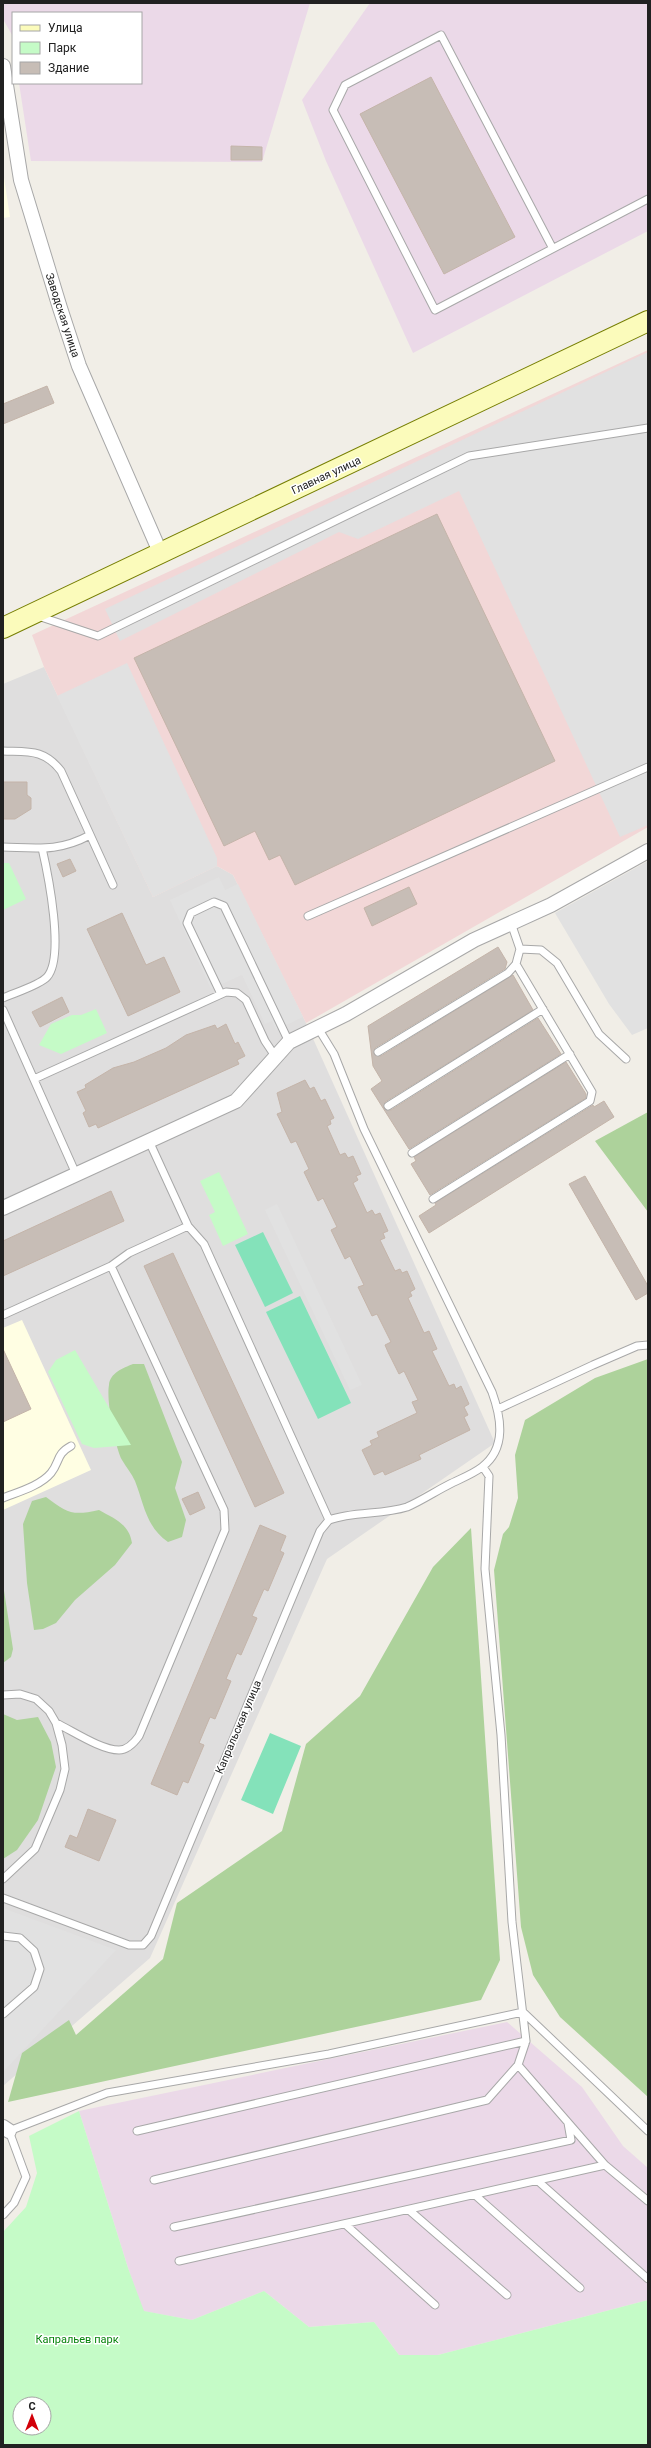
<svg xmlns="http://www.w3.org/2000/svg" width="651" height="2448" font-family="Roboto,sans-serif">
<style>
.residential{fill:#dfdede}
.commercial{fill:#f2d7d7}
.industrial{fill:#ebd9e8}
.education{fill:#fffee3}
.forest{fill:#add29b}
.park{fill:#c5fbc7;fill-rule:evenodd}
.pitch{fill:#84e2ba}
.parking{fill:#e1e1e1}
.building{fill:#c7bdb6;stroke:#c4b4a9}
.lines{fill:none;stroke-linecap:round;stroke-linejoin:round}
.lane-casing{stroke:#a8a8a8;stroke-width:9}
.street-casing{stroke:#a8a8a8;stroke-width:16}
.secondary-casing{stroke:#767e02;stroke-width:22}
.lane{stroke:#fff;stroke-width:7}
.street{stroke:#fff;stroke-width:14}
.secondary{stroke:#fbfbbb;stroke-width:20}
.labels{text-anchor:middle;stroke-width:3;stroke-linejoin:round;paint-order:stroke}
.street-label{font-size:11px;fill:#212121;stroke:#fff}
.park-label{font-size:11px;fill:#09850e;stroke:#fff}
</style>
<rect width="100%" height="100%" fill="#f1eee7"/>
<path class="residential" d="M 44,667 L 153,897 L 217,866 L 233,875 L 306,1023 L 495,1443 L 327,1559 L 150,1958 L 3,2086 L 3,684 Z"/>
<path class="commercial" d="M 648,350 L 648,827 L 306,1023 L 233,875 L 217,866 L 153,897 L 44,667 L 32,635 Z"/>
<path class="industrial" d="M 3,3 L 310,3 L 262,162 L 31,161 L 19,83 L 141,83 L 141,13 L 13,13 L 13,43 L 12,35 L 3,19 Z
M 370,3 L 648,3 L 648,231 L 413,353 L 326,161 L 302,100 Z
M 507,2022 L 582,2087 L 623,2146 L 648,2168 L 648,2300 L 438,2355 L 399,2355 L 374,2322 L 309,2327 L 264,2291 L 192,2320 L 143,2311 L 128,2268 L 79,2111 Z"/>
<path class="education" d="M 3,171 L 10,217 L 3,218 Z
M 22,1320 L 91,1470 L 3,1510 L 3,1328 Z"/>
<path class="forest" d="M 648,1112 L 648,1212 L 595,1141 Z
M 648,1359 L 648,2097 L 560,2017 L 533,1975 L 521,1927 L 494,1570 L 503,1534 L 509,1527 L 518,1498 L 515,1455 L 525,1420 L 595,1378 Z
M 133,1364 L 144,1364 L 182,1462 L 175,1488 L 186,1520 L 182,1537 L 168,1542 C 146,1527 144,1504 135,1481 C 132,1474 126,1467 122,1460 C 115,1447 106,1400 109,1385 C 110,1373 123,1368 133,1364 Z
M 46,1497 C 67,1513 72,1516 99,1510 C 115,1519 129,1524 132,1543 L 115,1565 L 75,1600 L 56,1623 L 43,1629 L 34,1630 L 27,1583 L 23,1524 L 32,1501 Z
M 471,1528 L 500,1960 L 481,2000 L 8,2102 L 22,2053 L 69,2020 L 76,2035 L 163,1959 L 177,1903 L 282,1831 L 306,1744 L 360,1696 L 433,1567 Z
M 3,1584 L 13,1649 L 11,1657 L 3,1663 Z
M 3,1714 L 17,1720 L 38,1717 L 51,1742 L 56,1767 L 38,1820 L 17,1850 L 3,1859 Z"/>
<path class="park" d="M 3,863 L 9,863 L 26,899 L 3,910 Z
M 96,1009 L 107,1033 L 61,1054 L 39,1045 L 51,1024 L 72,1015 L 81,1015 Z
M 219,1172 L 248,1234 L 223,1246 L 209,1215 L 215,1212 L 200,1181 Z
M 75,1350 L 131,1445 L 94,1448 L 82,1444 L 48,1372 L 56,1360 Z
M 79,2111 L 128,2268 L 144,2311 L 192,2320 L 264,2291 L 309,2327 L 374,2322 L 399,2355 L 438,2355 L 648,2300 L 648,2445 L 3,2445 L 3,2232 L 26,2207 L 37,2173 L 29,2136 ZM 20,2404 L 44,2404 L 44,2428 L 20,2428 Z"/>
<path class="pitch" d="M 263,1232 L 293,1293 L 265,1307 L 235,1245 Z
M 300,1296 L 351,1403 L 318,1419 L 266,1312 Z
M 270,1733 L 301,1746 L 273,1814 L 241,1800 Z"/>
<path class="parking" d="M 648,352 L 648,825 L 620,837 L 459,491 L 358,539 L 339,532 L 120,641 L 105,609 Z
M 127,663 L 217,858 L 217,866 L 153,897 L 57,696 Z
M 648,861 L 648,1028 L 632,1035 L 609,1004 L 555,913 Z
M 219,877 L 225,890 L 238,884 L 303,1017 L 276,1030 L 272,1021 L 265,1024 L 242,975 L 211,989 L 170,900 Z
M 277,1204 L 362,1385 L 350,1390 L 265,1210 Z
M 3,1908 L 116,1950 L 3,2072 Z"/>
<path class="building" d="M 431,77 L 515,237 L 444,274 L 360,114 Z
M 231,146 L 262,147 L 262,160 L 231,160 Z
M 47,386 L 54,403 L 3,424 L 3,404 Z
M 437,514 L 555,761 L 295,885 L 280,855 L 269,860 L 255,831 L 224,846 L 134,658 Z
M 3,782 L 27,782 L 27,795 L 31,798 L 31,809 L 15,819 L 3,819 Z
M 70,859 L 76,871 L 63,877 L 57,864 Z
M 409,887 L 417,904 L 372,926 L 364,908 Z
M 122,913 L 146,965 L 164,957 L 180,992 L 128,1016 L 87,929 Z
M 498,947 L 507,962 L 505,969 L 375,1048 L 374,1054 L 381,1056 L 513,975 L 533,1010 L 385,1102 L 384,1108 L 391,1110 L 538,1018 L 561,1054 L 409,1149 L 371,1089 L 382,1081 L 373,1066 L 368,1026 Z
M 62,997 L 69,1012 L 40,1027 L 32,1012 Z
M 226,1024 L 235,1044 L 238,1042 L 245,1056 L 237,1060 L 239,1064 L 98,1128 L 96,1124 L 89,1127 L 83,1113 L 86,1111 L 77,1092 L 86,1088 L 85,1085 L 113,1068 L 134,1062 L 166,1048 L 186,1035 L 215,1025 L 217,1029 Z
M 566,1062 L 586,1094 L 586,1098 L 430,1195 L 411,1164 L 416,1161 L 414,1157 Z
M 305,1080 L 310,1089 L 314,1087 L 321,1101 L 325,1099 L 334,1118 L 330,1120 L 331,1124 L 327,1126 L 340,1155 L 345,1153 L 348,1158 L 353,1156 L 361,1174 L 356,1176 L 358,1180 L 353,1183 L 367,1213 L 372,1210 L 375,1215 L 380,1213 L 388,1231 L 383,1233 L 385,1238 L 380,1240 L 395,1271 L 400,1269 L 402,1273 L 407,1271 L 415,1289 L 410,1292 L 412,1296 L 408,1298 L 424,1333 L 429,1331 L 437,1349 L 432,1351 L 449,1386 L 454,1384 L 456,1389 L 461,1386 L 469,1404 L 464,1407 L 468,1415 L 464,1417 L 470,1430 L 419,1455 L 421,1459 L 385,1475 L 383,1471 L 374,1475 L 362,1450 L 372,1445 L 370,1441 L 379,1437 L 377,1432 L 417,1413 L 412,1402 L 418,1400 L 404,1371 L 399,1374 L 388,1352 L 385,1345 L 391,1342 L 377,1314 L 372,1316 L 358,1287 L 364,1285 L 350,1256 L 345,1259 L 331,1230 L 337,1227 L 323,1198 L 318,1201 L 304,1172 L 309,1169 L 296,1141 L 291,1143 L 277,1114 L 282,1112 L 277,1093 Z
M 604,1101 L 614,1117 L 429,1233 L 419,1216 L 436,1205 L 435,1203 L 593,1105 L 594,1107 Z
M 585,1176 L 648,1286 L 648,1293 L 636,1300 L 569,1184 Z
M 111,1191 L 124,1221 L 3,1276 L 3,1241 Z
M 173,1253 L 284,1493 L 255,1507 L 144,1266 Z
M 3,1349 L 31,1409 L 3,1422 Z
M 198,1492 L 205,1508 L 190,1515 L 182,1499 Z
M 260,1525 L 286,1536 L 280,1551 L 284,1553 L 268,1591 L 264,1589 L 252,1616 L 257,1618 L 241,1655 L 237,1653 L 226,1679 L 231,1681 L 215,1719 L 210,1717 L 199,1743 L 204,1745 L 188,1783 L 183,1781 L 177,1795 L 151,1784 Z
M 88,1809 L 116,1820 L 99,1861 L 65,1847 L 70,1835 L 77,1838 Z"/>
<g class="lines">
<g class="lane-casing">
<path id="lane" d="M 552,247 L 441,35 L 345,85 L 333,110 L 435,310 L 648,199
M 38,616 L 98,636 L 469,456 L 648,428
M 3,751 C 29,752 44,749 61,771 L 113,885
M 3,847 C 37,848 59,852 90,835
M 308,916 L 648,767
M 520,949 L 541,950 L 557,963 L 599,1034 L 626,1059
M 221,994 L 187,923 L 191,913 L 214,902 L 224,906 L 289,1042
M 3,998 C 14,993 40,985 47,977 C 65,957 48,874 42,848
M 3,1010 L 76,1174
M 318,1028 L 334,1054 L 364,1129 L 492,1392 C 501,1417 507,1448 482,1467 C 473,1474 460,1479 450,1484 C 436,1491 421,1501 407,1507 C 382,1515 354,1511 329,1520
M 378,1052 L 508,973 L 516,964
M 34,1079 L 226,992 L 237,993 L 246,1000 L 265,1041 L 275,1056
M 388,1106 L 543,1009
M 149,1141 L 188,1226 L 204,1244 L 329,1520
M 412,1153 L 570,1054
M 433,1199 L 590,1101 L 592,1092 L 516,964 L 520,949 L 511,923
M 3,1315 L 111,1266 L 129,1253 L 188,1226
M 498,1409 L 593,1365 L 637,1346 L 648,1345
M 483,1467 L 489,1476 L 485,1569 L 501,1735 L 512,1922 L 526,2041 L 518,2065 L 605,2165 L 648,2201
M 3,1498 C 18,1492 40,1486 51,1473 C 60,1462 56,1454 71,1446
M 3,1695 L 20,1694 L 36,1699 L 49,1711 L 56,1723 L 62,1745 L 65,1769 L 60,1790 L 35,1849 L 3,1879
M 56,1723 C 73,1731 101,1750 119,1750 C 128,1750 134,1743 139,1736 L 225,1530 L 224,1510 L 111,1266
M 3,1898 L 129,1945 L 143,1945 L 151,1936 L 320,1531 L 329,1520
M 3,1936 L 20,1938 L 34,1951 L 40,1969 L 34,1987 L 3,2014
M 137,2131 L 526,2041
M 154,2180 L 487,2100 L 518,2065
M 538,2181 L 648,2279
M 475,2195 L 580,2288
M 409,2210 L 507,2295
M 3,2215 L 14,2203 L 26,2177 L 9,2131 L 107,2093 L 329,2054 L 523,2012 L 648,2131
M 345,2224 L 435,2305
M 174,2227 L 571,2140 L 568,2123
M 179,2261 L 605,2165"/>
</g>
<g class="street-casing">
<path id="street" d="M 3,66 L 21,180 L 60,308 L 79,366 L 160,552
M 3,1208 L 236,1101 L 289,1042 L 346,1014 L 474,940 L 551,905 L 648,851
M 3,2127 L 9,2131"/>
</g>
<g class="secondary-casing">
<path id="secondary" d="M 3,628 L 648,321"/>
</g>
<use href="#lane" class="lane"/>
<use href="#street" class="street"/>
<use href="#secondary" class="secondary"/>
</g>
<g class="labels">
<g class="street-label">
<text transform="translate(63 315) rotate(72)" y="4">Заводская улица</text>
<text transform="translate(326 475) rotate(-25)" y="4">Главная улица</text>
<text transform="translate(238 1727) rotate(-67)" y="4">Капральская улица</text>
</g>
<g class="park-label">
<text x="77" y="2343">Капральев парк</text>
</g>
</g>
<rect width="651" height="2448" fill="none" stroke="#212121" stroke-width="8"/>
<rect x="12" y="12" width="130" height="72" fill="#ffffff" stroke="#a6a6a6"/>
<rect x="20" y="25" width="20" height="6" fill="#fbfbbb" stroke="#a6a6a6"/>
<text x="48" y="32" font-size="12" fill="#212121">Улица</text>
<rect x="20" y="42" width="20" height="12" fill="#c5fbc7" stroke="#a6a6a6"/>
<text x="48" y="52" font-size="12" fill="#212121">Парк</text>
<rect x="20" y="62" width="20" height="12" fill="#c7bdb6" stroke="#a6a6a6"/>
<text x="48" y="72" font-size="12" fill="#212121">Здание</text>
<g transform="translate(32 2416)"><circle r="19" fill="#ffffff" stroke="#a6a6a6"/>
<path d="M0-3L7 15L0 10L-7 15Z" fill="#d20009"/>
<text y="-6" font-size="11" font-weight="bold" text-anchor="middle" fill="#212121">С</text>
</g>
</svg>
